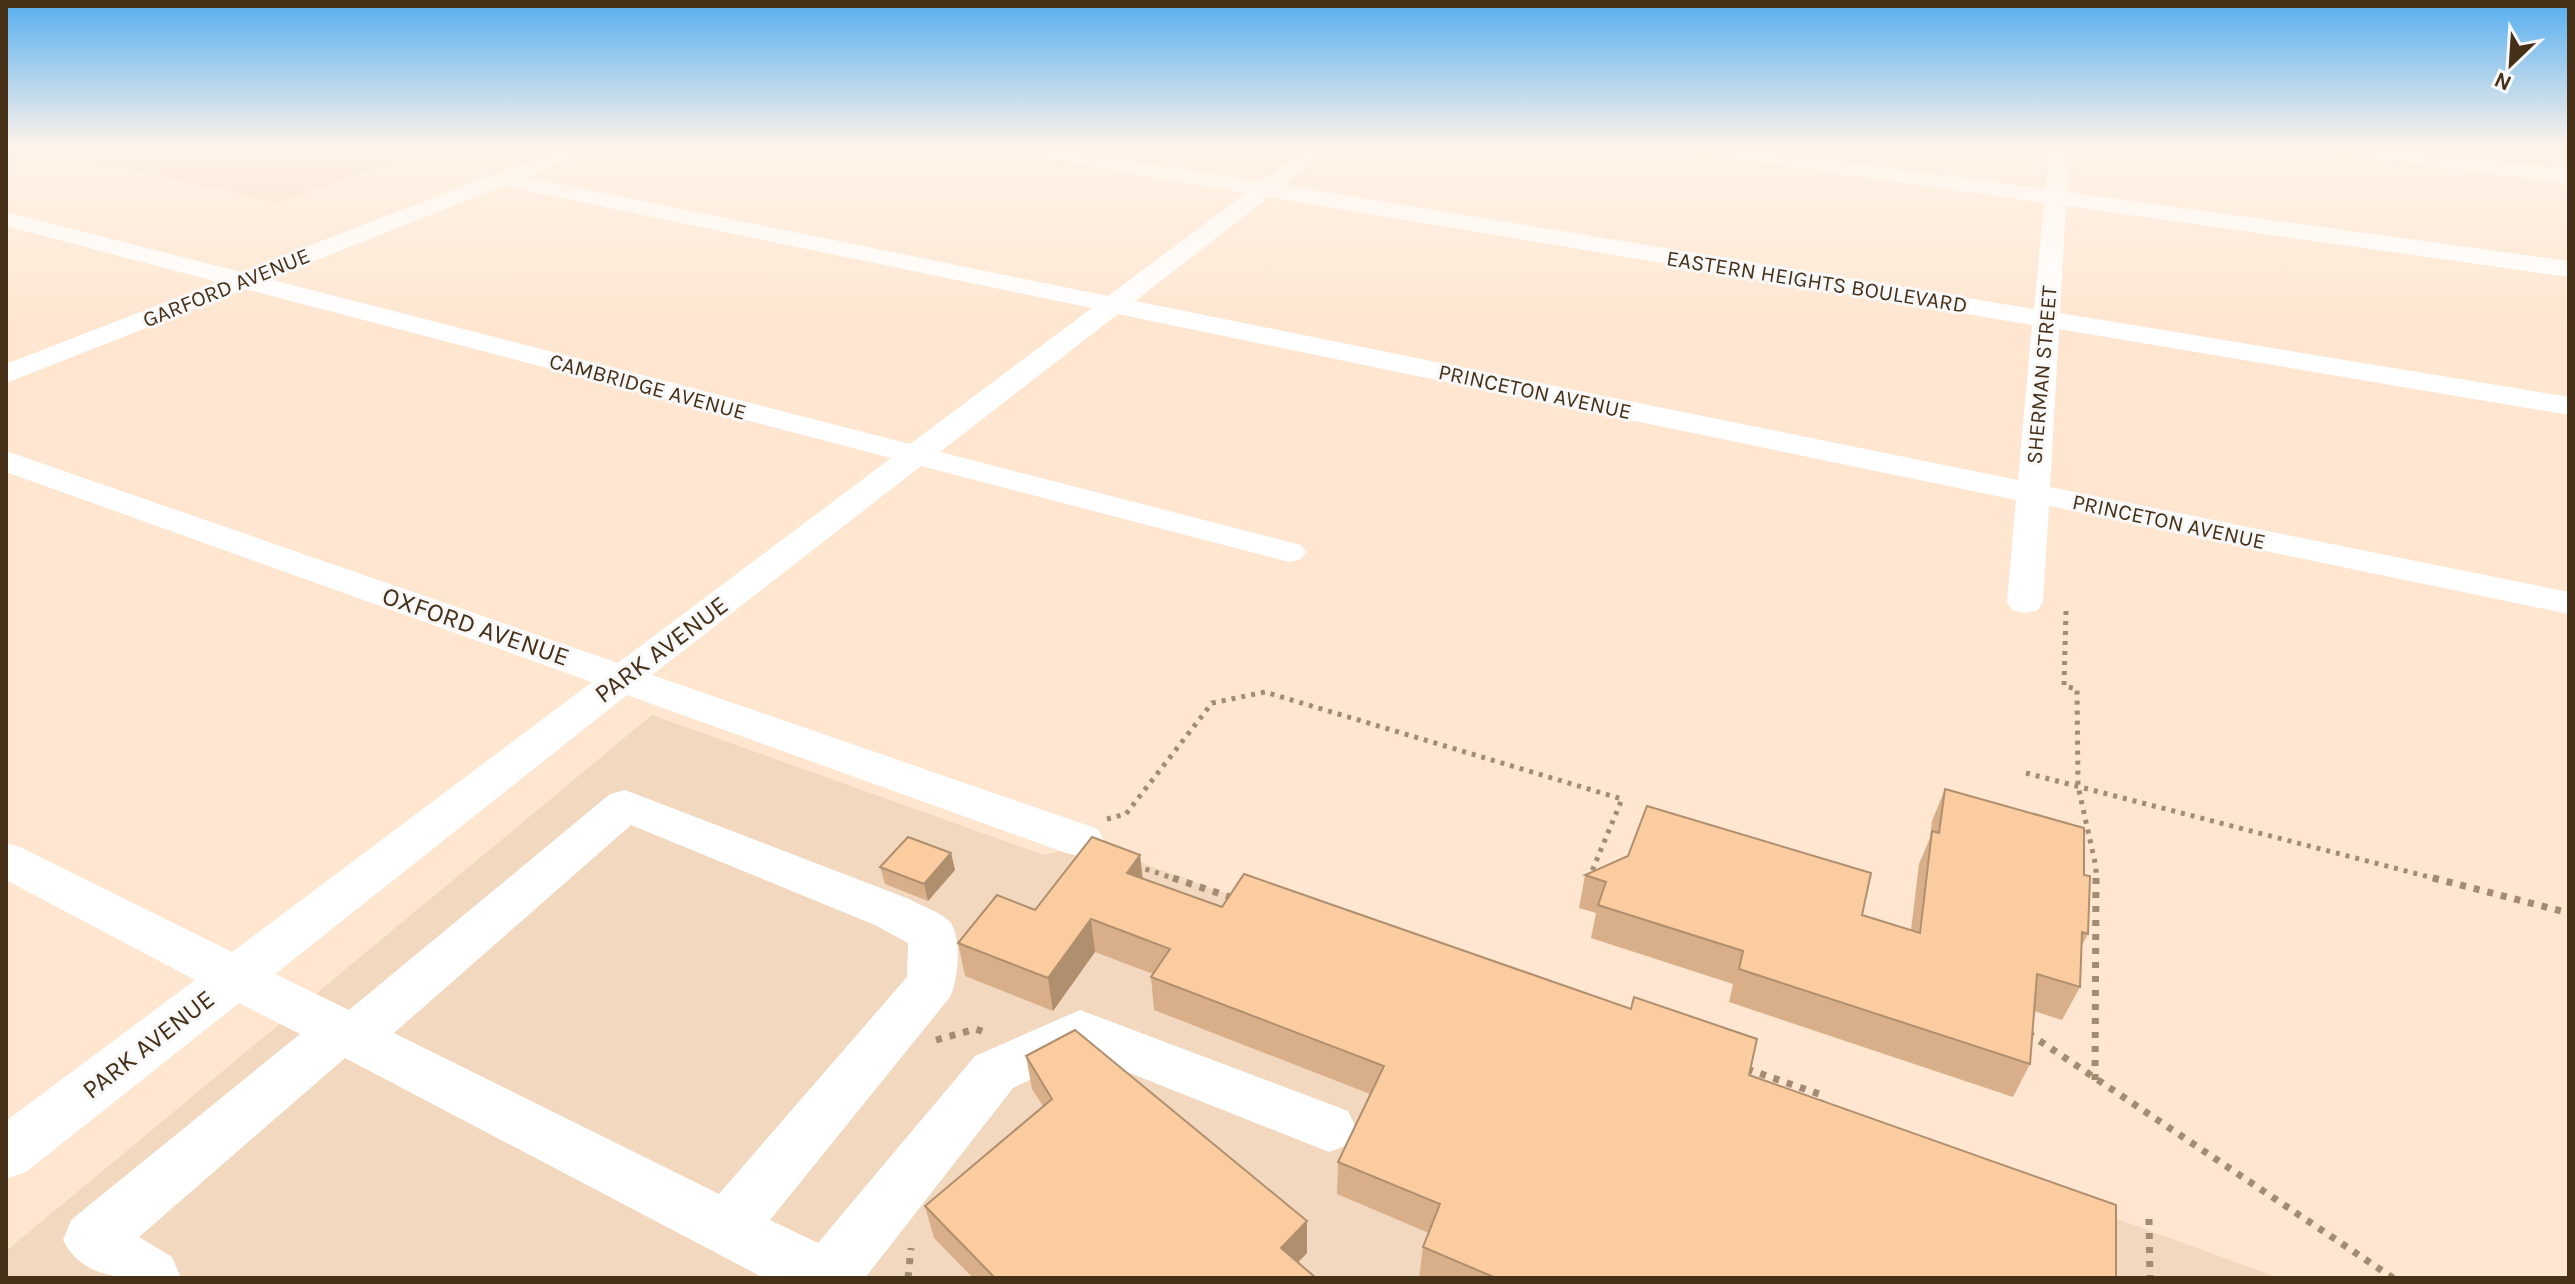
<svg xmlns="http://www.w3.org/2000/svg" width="2575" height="1284" font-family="Karla,sans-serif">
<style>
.built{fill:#f2d8bf}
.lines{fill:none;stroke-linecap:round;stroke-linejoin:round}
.path-far1{stroke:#a38b74;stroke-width:5;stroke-dasharray:4 6;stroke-linecap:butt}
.path{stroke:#a38b74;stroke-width:7;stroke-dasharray:6 8;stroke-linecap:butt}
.minor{fill:#fff;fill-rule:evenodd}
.wall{fill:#d8af89}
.shaded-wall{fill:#b08f6f}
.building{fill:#fbcc9f;stroke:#b08f6f;stroke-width:2}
.labels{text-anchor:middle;stroke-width:6;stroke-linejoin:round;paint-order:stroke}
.far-street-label{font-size:22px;fill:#473018;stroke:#f8f8f8}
.street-label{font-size:26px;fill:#473018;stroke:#f8f8f8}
</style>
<rect width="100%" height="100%" fill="#fee6d0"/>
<path class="built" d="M 32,148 L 433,148 L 278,203 Z
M 652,715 L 1044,855 L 1088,843 L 2279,1278 L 6,1278 L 6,1251 Z"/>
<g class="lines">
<path class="path-far1" d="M 2066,611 L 2064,686 L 2077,689 L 2078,786 L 2096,867 L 2096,880
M 2026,773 L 2441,880
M 1107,819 L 1126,814 L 1212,703 L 1265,692 L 1622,799 L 1590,876
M 1136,866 L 1179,880"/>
<path class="path" d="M 1173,878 L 1233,898
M 2433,878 L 2569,913
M 2028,1033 L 2393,1278
M 936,1040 L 976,1029 L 987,1033
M 1747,1069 L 1822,1095 L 1820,1105
M 2095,1080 L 2096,878
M 2149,1219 L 2150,1278
M 908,1278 L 911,1248"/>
<path class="minor" d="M 562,148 L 590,148 L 587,152 L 525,177 L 1108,296 L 1246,193 L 1018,154 L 1011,152 L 1008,148 L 1054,148 L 1261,182 L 1306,148 L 1329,148 L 1284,185 L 2034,309 L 2044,203 L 1700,154 L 1690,148 L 1743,148 L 2045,189 L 2049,148 L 2069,148 L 2067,192 L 2569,261 L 2569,277 L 2066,206 L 2060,313 L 2569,397 L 2569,415 L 2059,329 L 2050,487 L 2569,592 L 2569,614 L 2049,506 L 2043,602 L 2038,610 L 2025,613 L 2012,610 L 2007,602 L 2016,500 L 1118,314 L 940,452 L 1301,545 L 1306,552 L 1301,559 L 1289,562 L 921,466 L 652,675 L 1098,829 L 1104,841 L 1098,853 L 1082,857 L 1066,853 L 627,695 L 275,974 L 349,1010 L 610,794 L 625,790 L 909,899 C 920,905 940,912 949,921 C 963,936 958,981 950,997 L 770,1220 L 818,1243 L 975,1056 L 1080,1010 L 1348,1111 L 1356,1128 L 1348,1145 L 1329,1152 L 1082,1054 L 1013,1088 L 865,1278 L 764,1278 L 345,1058 L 139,1237 L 172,1257 L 181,1278 C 134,1278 85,1284 63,1240 L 71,1220 L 300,1034 L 239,1003 L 26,1172 L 6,1179 L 6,1121 L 195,980 L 6,880 L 6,843 L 22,848 L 232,952 L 592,682 L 6,472 L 6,451 L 618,663 L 891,458 L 245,289 L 6,383 L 6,364 L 218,282 L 6,226 L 6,212 L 241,272 ZM 503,186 L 1092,308 L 910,444 L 269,279 ZM 1269,197 L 2032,325 L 2018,480 L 1135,301 ZM 631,825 L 875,925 L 908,943 L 907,977 L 719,1194 L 394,1033 Z
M 2325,148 L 2385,148 L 2569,169 L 2569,183 L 2335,154 L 2328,152 Z"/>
</g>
<path class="wall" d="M 1945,789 L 2084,875 L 2088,934 L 2081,947 L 2080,987 L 2062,1020 L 2034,1011 L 2030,1064 L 2013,1097 L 1729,1002 L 1733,984 L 1591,938 L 1596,913 L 1579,908 L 1585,875 L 1862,915 L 1911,930 L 1919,864 L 1930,838 L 1932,821 Z
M 951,853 L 955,870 L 928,901 L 885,884 L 880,867 Z
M 1140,855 L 1143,878 L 1222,907 L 1749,1075 L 2116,1278 L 1419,1278 L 1423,1247 L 1429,1233 L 1337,1194 L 1338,1162 L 1370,1094 L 1154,1010 L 1151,977 L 1153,974 L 1095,952 L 1053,1011 L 965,976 L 958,943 L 1035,910 Z
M 1026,1056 L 1307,1221 L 1307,1253 L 1297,1262 L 1316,1278 L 973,1278 L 934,1238 L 925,1206 L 1043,1106 L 1032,1089 Z"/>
<path class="shaded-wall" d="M 951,853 L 955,870 L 928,901 L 924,884 Z
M 1140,855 L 1143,887 L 1127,873 Z
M 1091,919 L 1095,952 L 1053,1011 L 1048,978 Z
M 1307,1221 L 1307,1253 L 1283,1278 L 1281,1248 Z"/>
<path class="building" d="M 1945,789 L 2084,828 L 2084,875 L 2090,876 L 2088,934 L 2082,932 L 2080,987 L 2037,974 L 2030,1064 L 1739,969 L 1743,951 L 1598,905 L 1606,882 L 1585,875 L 1628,856 L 1647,806 L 1871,873 L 1862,915 L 1920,933 L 1932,831 L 1939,833 Z
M 908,837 L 951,853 L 924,884 L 880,867 Z
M 1092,837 L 1140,855 L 1127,873 L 1222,907 L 1244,874 L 1631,1009 L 1634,997 L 1757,1039 L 1749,1075 L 2116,1205 L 2116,1278 L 1496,1278 L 1423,1247 L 1440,1204 L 1338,1162 L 1384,1066 L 1151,977 L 1170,949 L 1091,919 L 1048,978 L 958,943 L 997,895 L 1035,910 Z
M 1075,1030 L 1307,1221 L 1281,1248 L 1316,1278 L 995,1278 L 925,1206 L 1052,1099 L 1026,1056 Z"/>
<linearGradient id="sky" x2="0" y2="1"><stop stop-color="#55aef0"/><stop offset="0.45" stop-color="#fff4ea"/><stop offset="1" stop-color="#fff4ea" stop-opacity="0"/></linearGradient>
<rect width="2575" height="327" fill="url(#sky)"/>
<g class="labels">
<g class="far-street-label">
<text transform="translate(1817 281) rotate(9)" y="8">EASTERN HEIGHTS BOULEVARD</text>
<text transform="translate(226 287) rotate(-22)" y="8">GARFORD AVENUE</text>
<text transform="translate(2041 375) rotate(-85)" y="8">SHERMAN STREET</text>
<text transform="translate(648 386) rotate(15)" y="8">CAMBRIDGE AVENUE</text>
<text transform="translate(1535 391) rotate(12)" y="8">PRINCETON AVENUE</text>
<text transform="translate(2169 521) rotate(12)" y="8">PRINCETON AVENUE</text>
</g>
<g class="street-label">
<text transform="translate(476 626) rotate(19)" y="9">OXFORD AVENUE</text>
<text transform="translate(661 649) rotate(-37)" y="9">PARK AVENUE</text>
<text transform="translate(148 1044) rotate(-38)" y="9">PARK AVENUE</text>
</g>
</g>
<rect width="2575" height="1284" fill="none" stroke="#473018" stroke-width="16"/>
<g transform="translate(2511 64) rotate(205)" stroke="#f8f8f8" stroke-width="6" paint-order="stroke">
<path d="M0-6L14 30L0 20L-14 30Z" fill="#473018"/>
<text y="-12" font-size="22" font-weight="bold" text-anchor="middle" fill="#473018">N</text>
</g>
</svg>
